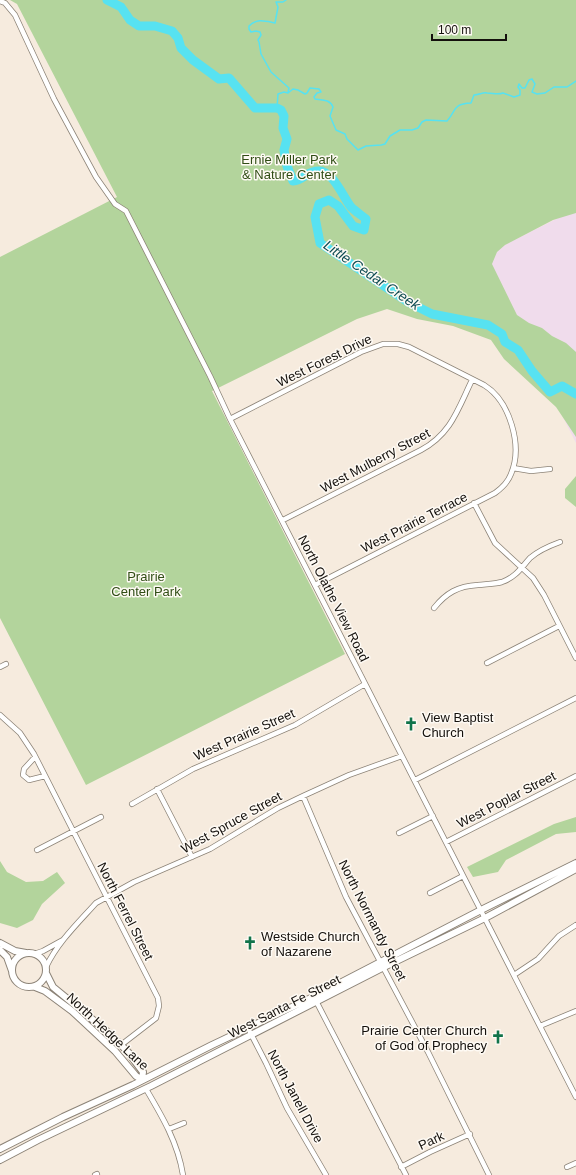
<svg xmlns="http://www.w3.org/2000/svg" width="576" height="1175" font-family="Helvetica,sans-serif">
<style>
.commercial{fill:#f0dcec}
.green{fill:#b3d49c}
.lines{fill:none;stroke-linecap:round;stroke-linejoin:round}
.stream{stroke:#57e2f1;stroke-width:1.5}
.river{stroke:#57e2f1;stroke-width:9}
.street-casing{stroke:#8c8377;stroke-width:6}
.secondary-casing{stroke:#8c8377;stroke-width:8}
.street{stroke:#fff;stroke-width:4.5}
.secondary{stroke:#fff;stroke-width:6}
.labels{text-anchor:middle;stroke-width:3;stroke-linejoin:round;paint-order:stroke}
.park-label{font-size:13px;fill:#304d15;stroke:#fefaf4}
.street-label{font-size:13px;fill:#14100c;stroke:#fefaf4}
.poi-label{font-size:13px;fill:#14100c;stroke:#fefaf4;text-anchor:start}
.water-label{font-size:14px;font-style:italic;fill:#0e4c53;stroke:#fefaf4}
</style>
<rect width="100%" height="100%" fill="#f6ebde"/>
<path class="commercial" d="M 576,209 L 576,443 L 482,256 Z"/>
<path class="green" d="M 10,0 L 576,0 L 576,213 L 553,220 L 505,245 L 497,252 L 492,264 L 517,315 L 529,323 L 542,328 L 552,336 L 566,343 L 576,352 L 576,437 L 556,407 L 504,359 L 491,340 L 453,326 L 417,319 L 387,309 L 357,319 L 212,391 L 345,654 L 86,785 L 0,618 L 0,257 L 117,197 L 17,4 Z
M 576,476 L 576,507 L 565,498 L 565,489 Z
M 576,817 L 576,832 L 556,834 L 506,860 L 498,872 L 473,877 L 467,867 L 554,824 Z
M 0,861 L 7,872 L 26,882 L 43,881 L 57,872 L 65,883 L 42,904 L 33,920 L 17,928 L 0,923 Z"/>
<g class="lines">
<path class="stream" d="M 286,0 L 283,2 L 276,2 L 278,7 L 275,23 C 265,21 257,18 249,26 L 249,29 L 251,32 L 256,31 L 260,32 L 261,35 L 258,40 L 259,42 L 261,54 L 271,72 L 289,88 L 288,92
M 277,108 L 278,94 L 284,92 L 288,93 L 293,89 L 298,90 L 305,94 L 307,93 L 310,88 L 319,89 L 321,92 L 317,93 L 314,97 L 315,99 C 322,100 330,99 333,107 L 330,116 L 336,130 L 345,134 L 347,139 L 358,150 L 366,146 L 381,145 L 385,144 L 390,136 L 400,130 L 412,130 L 418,128 L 422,122 L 426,120 L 447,121 C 457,110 452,104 471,103 L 474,95 C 479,95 483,92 487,93 C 493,93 498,95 503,93 L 514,97 L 520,95 L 520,90 L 518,87 L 519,84 L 522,88 L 525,88 L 529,80 L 532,79 L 535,84 L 532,92 L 537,94 L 545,93 L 554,87 L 567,87 L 576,81"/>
<path class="river" d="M 107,0 L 121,7 L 130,20 L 139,26 L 155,26 L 172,31 L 178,38 L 181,48 L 193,60 L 219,79 L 229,78 L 255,108 L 277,108 L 281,110 L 284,116 L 283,128 L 287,139 L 284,150 L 287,166 L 293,181 C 304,180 306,171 319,171 C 333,171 343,197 351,207 C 355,211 361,215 366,219 L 364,230 L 353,226 L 338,206 L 329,200 L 319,204 L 315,217 L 320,243 L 408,302 L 432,314 L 488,325 L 502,334 L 505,342 L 518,350 L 532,371 L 550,392 L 562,386 L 576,394"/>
<g class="street-casing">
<path id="street" d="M 0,1 L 5,3 L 15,15 L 54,99 L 96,177 L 115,204 L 126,211 L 210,376 L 230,419 L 576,1097
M 230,419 L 361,352 L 383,344 L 398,344 L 409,347 L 484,385 C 510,401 523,446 511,474 C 508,482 502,488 495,493 L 315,585
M 513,468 L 531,471 L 550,469
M 474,503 L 495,543 L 533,578 L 544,595 L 576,658
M 283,520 L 421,450 C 451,434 458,409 472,380
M 434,608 C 446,593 458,586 478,585 C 486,584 495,584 502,582 C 516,577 521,568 530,558 C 539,550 549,546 560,542
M 487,663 L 559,626
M 0,667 L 6,664
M 0,715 L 20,733 L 34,754 L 158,998 L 159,1006 L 156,1018 L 121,1045
M 35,757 L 24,769 L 23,775 L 29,780 L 45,776
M 415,780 L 576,698
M 157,789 L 192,857
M 303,796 L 346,897 L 428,1052 L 489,1175
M 132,804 L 193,769 L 295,725 L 365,684
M 399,833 L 433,816
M 446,842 L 576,776
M 37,850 L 101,817
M 430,893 L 463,876
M 34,954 L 43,951 L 63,940
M 46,967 C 58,942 78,923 96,903 L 134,882 L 210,849 L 278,808 L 303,796 L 349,775 L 402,756
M 514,975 L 538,959 L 559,936 L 576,925
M 315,999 L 406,1175
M 540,1026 L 576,1011
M 250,1032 L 266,1063 L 287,1108 L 326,1175
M 146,1089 C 162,1116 178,1143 183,1175
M 169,1129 L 184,1123
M 401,1167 L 430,1152 L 470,1134
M 567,1167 L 576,1163
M 95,1175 L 97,1174"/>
</g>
<g class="secondary-casing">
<path id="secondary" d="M 0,943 L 15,951 L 26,953
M 0,950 L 7,957 L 12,971
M12 970a17 17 0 1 1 34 0a17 17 0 1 1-34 0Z
M 46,973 L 53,987 L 109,1033 L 128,1052 L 143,1072 L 142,1080
M 35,987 L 45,991 L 72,1011 L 115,1051 L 136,1076 L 142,1080
M 0,1149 L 63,1117 L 133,1085 L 212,1045 L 313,997 L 481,910 L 576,863
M 0,1160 L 38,1140 L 151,1086 L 384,967 L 485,918 L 576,869"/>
</g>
<use href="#street" class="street"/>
<use href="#secondary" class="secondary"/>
</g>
<defs>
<g id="church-bare" transform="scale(1.08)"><path d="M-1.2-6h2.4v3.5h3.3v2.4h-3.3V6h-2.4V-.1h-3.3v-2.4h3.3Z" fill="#10734a" stroke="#fefaf4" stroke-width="2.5" paint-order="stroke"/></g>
</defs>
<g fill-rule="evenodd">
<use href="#church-bare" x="411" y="724"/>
<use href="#church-bare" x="250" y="943"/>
<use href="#church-bare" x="498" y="1037"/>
</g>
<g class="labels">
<g class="park-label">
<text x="289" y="164">Ernie Miller Park<tspan x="289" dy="15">&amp; Nature Center</tspan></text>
<text x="146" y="581">Prairie<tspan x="146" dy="15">Center Park</tspan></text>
</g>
<g class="street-label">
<text transform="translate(324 360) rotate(-26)" y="5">West Forest Drive</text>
<text transform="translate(375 460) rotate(-28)" y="5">West Mulberry Street</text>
<text transform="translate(414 522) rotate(-27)" y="5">West Prairie Terrace</text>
<text transform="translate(334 598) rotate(63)" y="5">North Olathe View Road</text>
<text transform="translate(244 734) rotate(-24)" y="5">West Prairie Street</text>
<text transform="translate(506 799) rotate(-27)" y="5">West Poplar Street</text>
<text transform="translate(231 822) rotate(-29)" y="5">West Spruce Street</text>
<text transform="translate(126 911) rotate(63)" y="5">North Ferrel Street</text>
<text transform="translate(373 920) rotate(63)" y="5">North Normandy Street</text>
<text transform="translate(284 1006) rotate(-27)" y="5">West Santa Fe Street</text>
<text transform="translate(108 1031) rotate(43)" y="5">North Hedge Lane</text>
<text transform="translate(296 1096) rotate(62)" y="5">North Janell Drive</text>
<text transform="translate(431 1140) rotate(-25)" y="5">Park</text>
</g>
<g class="poi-label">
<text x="422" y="722">View Baptist<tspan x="422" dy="15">Church</tspan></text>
<text x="261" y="941">Westside Church<tspan x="261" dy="15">of Nazarene</tspan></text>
<text x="487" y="1035" text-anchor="end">Prairie Center Church<tspan x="487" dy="15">of God of Prophecy</tspan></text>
</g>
<g class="water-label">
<text transform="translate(372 275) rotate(34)" y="5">Little Cedar Creek</text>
</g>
</g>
<path d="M432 34v6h74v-6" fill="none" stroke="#14100c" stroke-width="2"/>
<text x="438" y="34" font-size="12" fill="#14100c" stroke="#fefaf4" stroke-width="3" paint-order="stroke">100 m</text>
</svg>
